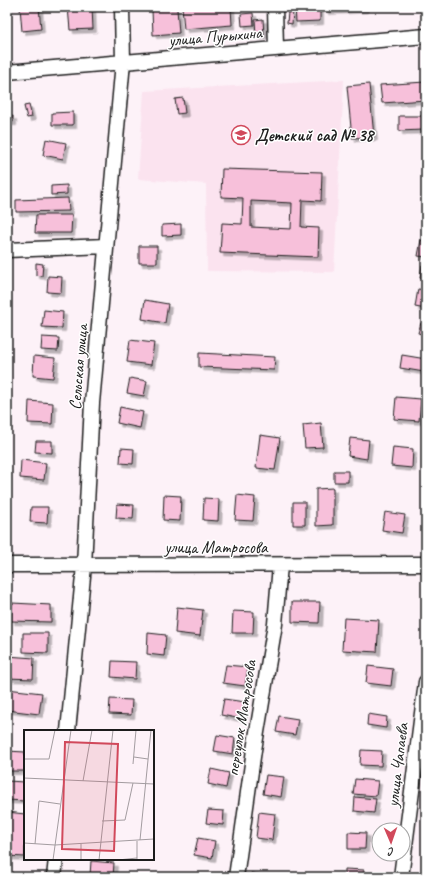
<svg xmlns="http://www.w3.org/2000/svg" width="433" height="884" font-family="Caveat,sans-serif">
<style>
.built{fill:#fbe3ef}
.building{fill:#f7c0da;stroke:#1c1c1c;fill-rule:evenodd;filter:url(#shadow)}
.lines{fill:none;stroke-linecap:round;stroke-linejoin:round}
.minor-casing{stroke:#1c1c1c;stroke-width:17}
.minor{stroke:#fff;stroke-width:14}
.labels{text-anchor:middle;stroke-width:3;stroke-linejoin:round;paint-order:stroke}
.street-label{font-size:17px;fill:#1c1c1c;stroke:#fff}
.poi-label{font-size:17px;font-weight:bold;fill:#1c1c1c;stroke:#fff;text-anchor:start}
.inset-road{fill:none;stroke:#a39ca0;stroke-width:1}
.view{fill:#d1495b;fill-opacity:0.15;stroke:#d1495b;stroke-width:2}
.inset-edge{fill:none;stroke:#1c1c1c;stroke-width:2}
</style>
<defs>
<filter id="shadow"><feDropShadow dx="3.5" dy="3.5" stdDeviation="0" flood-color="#0004"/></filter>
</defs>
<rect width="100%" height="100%" fill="#fdf2f8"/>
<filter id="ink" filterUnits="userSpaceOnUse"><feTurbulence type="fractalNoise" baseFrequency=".025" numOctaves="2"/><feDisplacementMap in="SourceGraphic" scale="8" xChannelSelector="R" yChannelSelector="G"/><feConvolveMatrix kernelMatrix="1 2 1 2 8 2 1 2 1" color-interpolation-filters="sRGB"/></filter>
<g filter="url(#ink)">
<path class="built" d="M 344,80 L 334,272 L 207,271 L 206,184 L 138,179 L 144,91 Z"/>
<path class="building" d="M 20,7 L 39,7 L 41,29 L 22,31 Z
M 68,7 L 92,7 L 93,29 L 70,30 Z
M 182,7 L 231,7 L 232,25 L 184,29 Z
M 295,7 L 320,7 L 320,21 L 296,22 Z
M 325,7 L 365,7 L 365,9 L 325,11 Z
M 421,7 L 426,7 L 426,14 L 421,14 Z
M 177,9 L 179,33 L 153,35 L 152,10 Z
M 288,12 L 293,13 L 292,24 L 287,23 Z
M 253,13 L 254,25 L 242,26 L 241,14 Z
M 263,19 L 264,35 L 256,36 L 255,20 Z
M 425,82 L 426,100 L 382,103 L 380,85 Z
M 369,84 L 374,137 L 352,138 L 347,86 Z
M 183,98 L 185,113 L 177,114 L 175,99 Z
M 29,105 L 32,117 L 27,118 L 24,106 Z
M 73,112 L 73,125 L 52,125 L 52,113 Z
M 13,116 L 13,122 L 7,122 L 7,117 Z
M 399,116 L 422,116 L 423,130 L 399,131 Z
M 46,139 L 66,143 L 63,159 L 43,155 Z
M 222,169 L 322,172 L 321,201 L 302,200 L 301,227 L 319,228 L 318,257 L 220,253 L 222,223 L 242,224 L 243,198 L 221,197 ZM 251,201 L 292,203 L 291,229 L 251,227 Z
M 67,185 L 67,194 L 51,195 L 51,186 Z
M 68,198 L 69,211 L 16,212 L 16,200 Z
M 424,208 L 426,208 L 426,225 L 422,225 Z
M 36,215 L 72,215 L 71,233 L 35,233 Z
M 181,224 L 181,235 L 162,236 L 162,225 Z
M 421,240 L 426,241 L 426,257 L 418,256 Z
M 139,246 L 157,246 L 157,263 L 139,263 Z
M 36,263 L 43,264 L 42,276 L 36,275 Z
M 422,265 L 426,265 L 426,279 L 420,278 Z
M 48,276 L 62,277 L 61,293 L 47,292 Z
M 418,289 L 426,290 L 426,309 L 415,307 Z
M 145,300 L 168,304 L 165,323 L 142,319 Z
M 44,310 L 63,312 L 62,328 L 42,327 Z
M 421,323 L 426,324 L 426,335 L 418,333 Z
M 42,337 L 59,338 L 58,351 L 41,350 Z
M 130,340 L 154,343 L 151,365 L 127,362 Z
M 199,353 L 275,357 L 274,370 L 199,367 Z
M 402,355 L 426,359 L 424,372 L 400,368 Z
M 34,356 L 55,358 L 53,378 L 33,376 Z
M 130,378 L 147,381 L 144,396 L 127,393 Z
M 396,397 L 421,399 L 419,421 L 394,419 Z
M 29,401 L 53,403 L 52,424 L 28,423 Z
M 120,407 L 143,412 L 140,428 L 117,423 Z
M 321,423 L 323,447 L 305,448 L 303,425 Z
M 260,435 L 280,438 L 275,470 L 256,468 Z
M 350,438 L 369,440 L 367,459 L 348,456 Z
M 36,441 L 52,441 L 52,453 L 35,452 Z
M 393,447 L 413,449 L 412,468 L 391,466 Z
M 121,448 L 134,449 L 133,464 L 120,463 Z
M 21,460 L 46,463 L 44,480 L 20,478 Z
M 334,471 L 348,471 L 348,482 L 334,482 Z
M 333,488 L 333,525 L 316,526 L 316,489 Z
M 164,495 L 181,496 L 180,521 L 163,520 Z
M 237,495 L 255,497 L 253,521 L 235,520 Z
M 204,498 L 219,499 L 218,521 L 203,520 Z
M 293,502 L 305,502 L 305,525 L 293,525 Z
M 117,504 L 134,505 L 133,519 L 116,518 Z
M 31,507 L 48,507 L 47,523 L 30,522 Z
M 385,512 L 405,515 L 402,533 L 382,530 Z
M 292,602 L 320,602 L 319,623 L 292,622 Z
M 12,603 L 51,605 L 51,622 L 11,621 Z
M 177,607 L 203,610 L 200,636 L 175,633 Z
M 233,611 L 254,612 L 253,633 L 232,633 Z
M 344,618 L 379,620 L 377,652 L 342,650 Z
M 23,633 L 48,633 L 48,653 L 23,652 Z
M 148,633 L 166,635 L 164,656 L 147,654 Z
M 7,656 L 34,658 L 33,679 L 7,678 Z
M 112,661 L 136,662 L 135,679 L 111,677 Z
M 226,665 L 248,667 L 245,686 L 223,683 Z
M 368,666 L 393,669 L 391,686 L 366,683 Z
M 7,689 L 42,693 L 39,714 L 7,710 Z
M 110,699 L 132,700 L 131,715 L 109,714 Z
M 224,699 L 245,702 L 242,719 L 221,715 Z
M 368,714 L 387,717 L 386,728 L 367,725 Z
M 279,716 L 298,719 L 295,735 L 276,732 Z
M 217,735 L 235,738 L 233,754 L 214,751 Z
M 361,750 L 382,751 L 381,766 L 360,765 Z
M 7,751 L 25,752 L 25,771 L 7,771 Z
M 211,769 L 229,773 L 226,788 L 208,784 Z
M 266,775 L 284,777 L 281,797 L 263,794 Z
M 355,779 L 378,781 L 376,796 L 353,794 Z
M 7,781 L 25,782 L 25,801 L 7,800 Z
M 355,797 L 376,799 L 374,813 L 354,811 Z
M 208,810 L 224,811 L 223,825 L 206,823 Z
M 7,812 L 25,814 L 25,857 L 7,856 Z
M 259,812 L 275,814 L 272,840 L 256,838 Z
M 348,832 L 366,833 L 365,849 L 348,849 Z
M 198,838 L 215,841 L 212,858 L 194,855 Z
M 91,861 L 114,863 L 113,877 L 90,876 Z
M 345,869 L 364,870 L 364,877 L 345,877 Z
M 251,873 L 270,876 L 270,877 L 250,877 Z"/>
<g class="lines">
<g class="minor-casing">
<path id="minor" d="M 275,7 L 276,49
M 7,72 L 426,36
M 7,250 L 106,246
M 7,565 L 426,564
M 68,731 L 84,566 L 92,403 L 123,62 L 122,7
M 54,877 L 56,859
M 236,877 L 254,750 L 275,624 L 280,565
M 401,877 L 426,682"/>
</g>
<use href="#minor" class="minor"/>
</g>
</g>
<defs>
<g id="school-ring" transform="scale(1)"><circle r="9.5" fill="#fff" stroke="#d1495b" stroke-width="1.5"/><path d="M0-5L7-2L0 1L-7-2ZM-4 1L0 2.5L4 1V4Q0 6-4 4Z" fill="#d1495b"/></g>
</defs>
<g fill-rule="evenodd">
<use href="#school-ring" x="241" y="135"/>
</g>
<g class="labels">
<g class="street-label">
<text transform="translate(215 36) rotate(-5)" y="6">улица Пурыхина</text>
<text transform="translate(78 367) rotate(-85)" y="6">Сельская улица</text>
<text x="216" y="553">улица Матросова</text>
<text transform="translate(241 718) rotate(-81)" y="6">переулок Матросова</text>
<text transform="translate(397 765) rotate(-83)" y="6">улица Чапаева</text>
</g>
<g class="poi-label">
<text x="255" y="141">Детский сад № 38</text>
</g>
</g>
<g transform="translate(24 730)">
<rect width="130" height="130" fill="#fdf2f8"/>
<path class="inset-road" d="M 110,27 L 124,29M 0,29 L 25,29 L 31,0M 109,34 L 112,0M 0,48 L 130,54M 59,51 L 68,0M 78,91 L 101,90 L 109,53M 116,110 L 127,0M 0,113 L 31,115 L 130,109M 11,114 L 15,71 L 36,74M 29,130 L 47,0M 57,130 L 57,114M 75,130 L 89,0M 94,130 L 113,128M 113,130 L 113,111"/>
<path class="view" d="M 41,12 L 94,14 L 90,121 L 38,119 Z"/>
<rect width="130" height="130" class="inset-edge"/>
</g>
<rect width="433" height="884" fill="none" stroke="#fff" stroke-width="24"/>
<rect x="12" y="12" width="409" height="860" fill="none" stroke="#1c1c1c" stroke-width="1.5" filter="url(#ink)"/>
<g transform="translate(391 842) rotate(178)"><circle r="19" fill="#ffffff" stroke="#a4a4a4"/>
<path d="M0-3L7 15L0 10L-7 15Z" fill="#d1495b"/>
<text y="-6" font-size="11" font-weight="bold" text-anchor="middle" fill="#1c1c1c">С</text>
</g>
</svg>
